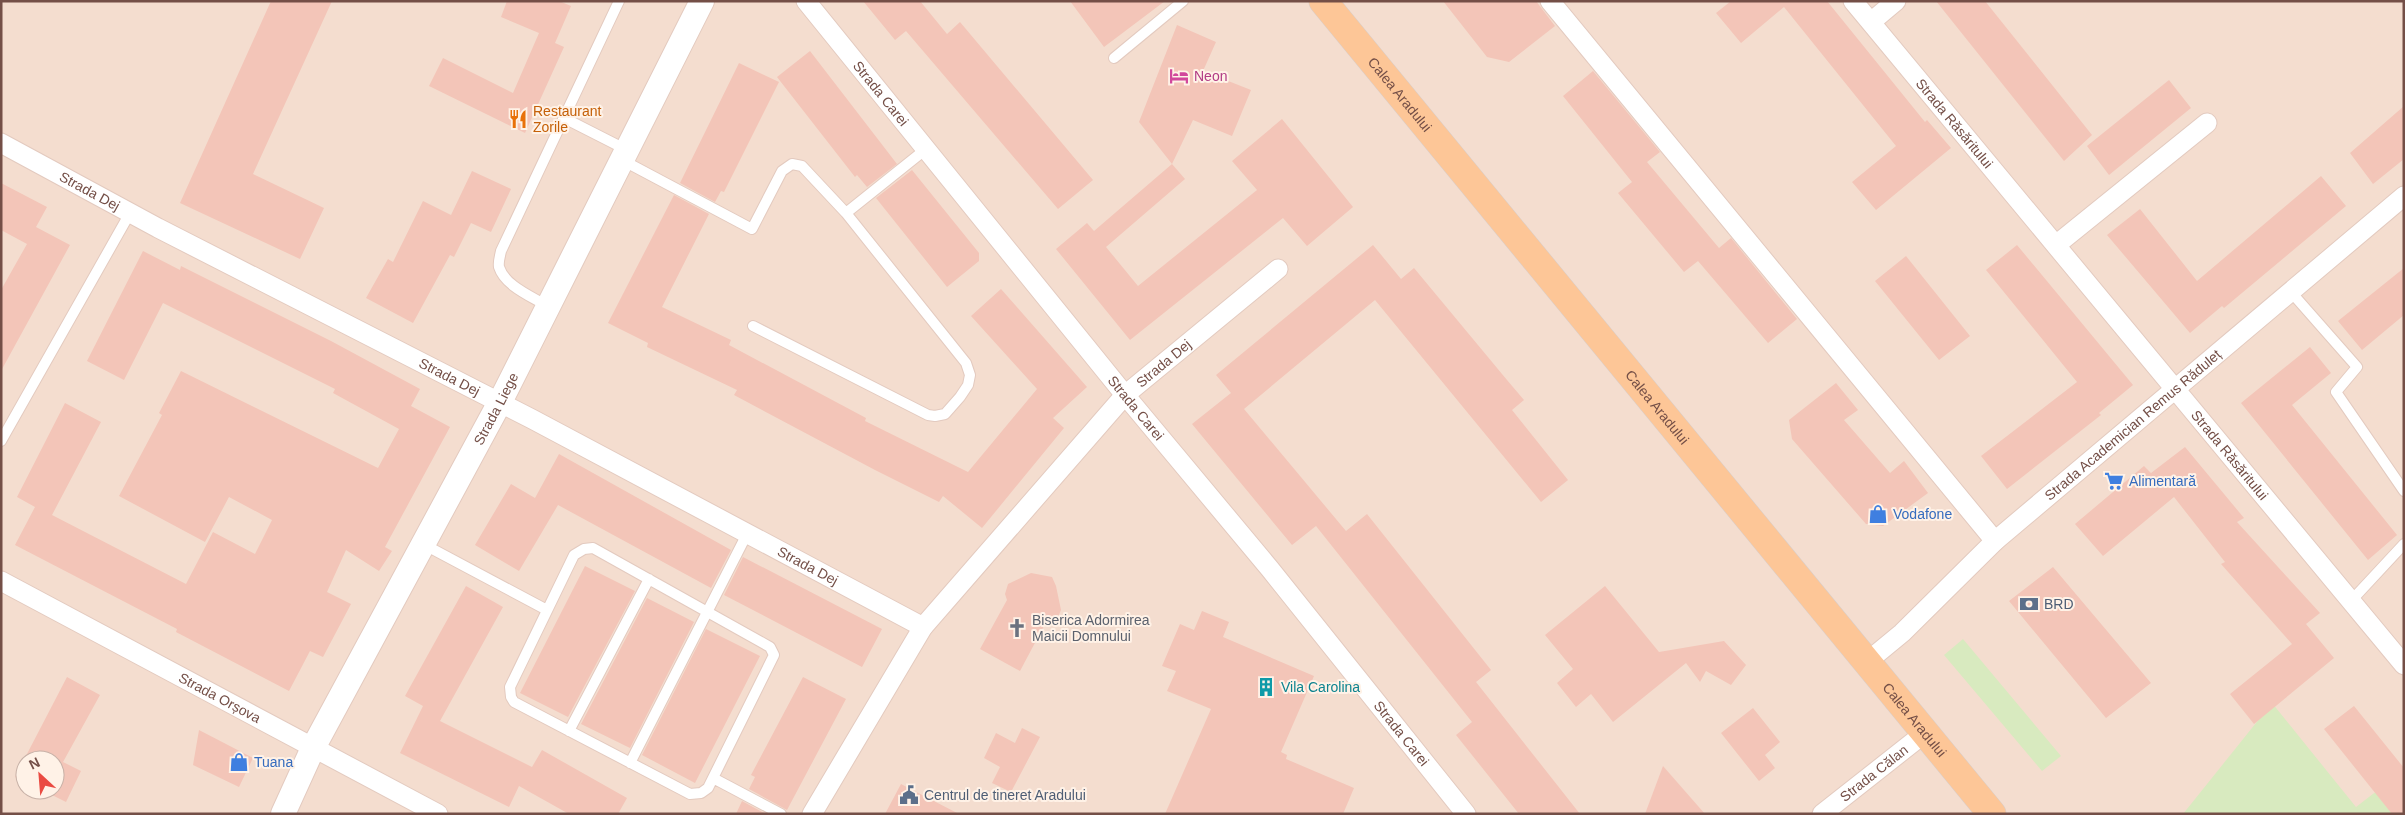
<svg xmlns="http://www.w3.org/2000/svg" width="2405" height="815" font-family="Arial,sans-serif">
<style>
.residential{fill:#f4ddcf;fill-rule:evenodd}
.green{fill:#d8eabf}
.building{fill:#f3c5b8}
.lines{fill:none;stroke-linecap:round;stroke-linejoin:round}
.service-casing{stroke:#e3cabf;stroke-width:12}
.minor-casing{stroke:#e3cabf;stroke-width:21}
.tertiary-casing{stroke:#e3cabf;stroke-width:26}
.primary-casing{stroke:#d8cecb;stroke-width:29}
.service{stroke:#fff;stroke-width:10}
.minor{stroke:#fff;stroke-width:19}
.tertiary{stroke:#fff;stroke-width:24}
.primary{stroke:#fdc697;stroke-width:28}
.labels{text-anchor:middle;stroke-width:4;stroke-linejoin:round;paint-order:stroke}
.hotel-label{font-size:14px;fill:#b23c85;stroke:#fff2e7;text-anchor:start}
.street-label{font-size:14px;fill:#744f47;stroke:#fff2e7}
.food-label{font-size:14px;fill:#c56008;stroke:#fff2e7;text-anchor:start}
.shop-label{font-size:14px;fill:#366cbe;stroke:#fff2e7;text-anchor:start}
.service-label{font-size:14px;fill:#4e5e75;stroke:#fff2e7;text-anchor:start}
.worship-label{font-size:14px;fill:#5b616d;stroke:#fff2e7;text-anchor:start}
.culture-label{font-size:14px;fill:#0d838f;stroke:#fff2e7;text-anchor:start}
</style>
<rect width="100%" height="100%" fill="#fdede1"/>
<path class="residential" d="M 1,1 L 2404,1 L 2404,814 L 1,814 ZM 25,760 L 55,760 L 55,790 L 25,790 Z"/>
<path class="green" d="M 1963,639 L 2061,756 L 2042,771 L 1944,655 Z
M 2272,703 L 2356,807 L 2404,770 L 2404,814 L 2183,814 Z"/>
<path class="building" d="M 271,1 L 332,1 L 253,174 L 324,208 L 300,259 L 180,203 Z
M 507,1 L 559,1 L 571,6 L 555,43 L 564,47 L 525,133 L 429,86 L 443,58 L 513,93 L 539,33 L 501,17 Z
M 863,1 L 920,1 L 947,34 L 960,22 L 1093,180 L 1058,209 L 906,31 L 895,40 Z
M 1070,1 L 1165,1 L 1104,47 Z
M 1443,1 L 1536,1 L 1555,26 L 1509,62 L 1487,57 Z
M 1731,1 L 1827,1 L 1925,122 L 1927,120 L 1951,148 L 1876,210 L 1852,182 L 1896,146 L 1784,7 L 1741,43 L 1716,13 Z
M 1936,1 L 1985,1 L 2092,135 L 2064,161 Z
M 1177,25 L 1216,42 L 1203,71 L 1251,90 L 1232,136 L 1193,120 L 1172,164 L 1139,122 Z
M 810,51 L 897,164 L 867,187 L 857,175 L 855,177 L 777,77 Z
M 739,63 L 779,82 L 724,192 L 721,191 L 715,202 L 680,183 Z
M 1593,71 L 1660,152 L 1647,162 L 1719,248 L 1731,238 L 1797,319 L 1768,343 L 1698,261 L 1684,272 L 1618,193 L 1632,182 L 1563,96 Z
M 2169,80 L 2191,108 L 2109,175 L 2087,146 Z
M 2404,106 L 2404,159 L 2373,184 L 2350,153 Z
M 1282,119 L 1353,207 L 1307,246 L 1283,218 L 1130,340 L 1056,249 L 1087,223 L 1094,231 L 1172,164 L 1185,179 L 1106,247 L 1138,286 L 1257,190 L 1232,161 Z
M 912,170 L 979,253 L 979,261 L 947,287 L 876,198 Z
M 472,171 L 511,189 L 491,232 L 471,223 L 454,257 L 450,255 L 413,323 L 366,298 L 388,259 L 393,262 L 423,201 L 451,215 Z
M 2321,176 L 2346,206 L 2224,308 L 2222,306 L 2190,333 L 2107,235 L 2140,209 L 2197,281 Z
M 1,183 L 47,207 L 36,227 L 70,245 L 1,371 L 1,290 L 27,244 L 1,230 Z
M 674,195 L 709,214 L 662,307 L 731,340 L 729,345 L 866,418 L 865,421 L 968,472 L 1037,389 L 971,316 L 1001,289 L 1087,387 L 1053,418 L 1064,428 L 982,528 L 943,496 L 939,502 L 875,470 L 734,395 L 737,390 L 647,347 L 648,343 L 608,323 Z
M 1373,245 L 1401,279 L 1414,268 L 1507,380 L 1524,400 L 1512,410 L 1568,480 L 1541,502 L 1375,300 L 1244,409 L 1346,531 L 1367,514 L 1491,670 L 1476,682 L 1580,814 L 1519,814 L 1456,735 L 1472,722 L 1316,526 L 1292,545 L 1192,424 L 1231,393 L 1216,375 Z
M 2017,245 L 2133,385 L 2099,413 L 2101,415 L 2007,489 L 1981,456 L 2077,382 L 1986,270 Z
M 143,251 L 180,270 L 181,266 L 331,341 L 420,389 L 411,406 L 450,427 L 385,547 L 392,551 L 379,571 L 346,550 L 327,592 L 351,604 L 323,657 L 310,651 L 289,691 L 176,632 L 177,629 L 15,545 L 35,507 L 17,497 L 65,403 L 101,422 L 52,515 L 186,584 L 213,532 L 255,554 L 272,520 L 229,497 L 205,542 L 119,496 L 162,415 L 159,413 L 181,371 L 378,468 L 399,429 L 333,393 L 335,389 L 163,303 L 124,380 L 87,361 Z
M 1906,256 L 1970,336 L 1939,360 L 1875,281 Z
M 2404,268 L 2404,315 L 2362,350 L 2338,321 Z
M 2310,347 L 2331,373 L 2292,405 L 2397,535 L 2368,560 L 2241,403 Z
M 1836,383 L 1858,410 L 1844,420 L 1890,473 L 1904,461 L 1928,493 L 1883,526 L 1866,524 L 1792,439 L 1789,420 Z
M 2185,447 L 2244,518 L 2237,522 L 2320,613 L 2306,624 L 2334,658 L 2254,724 L 2230,694 L 2292,644 L 2221,564 L 2225,562 L 2174,497 L 2103,556 L 2075,524 L 2144,466 L 2151,473 Z
M 559,454 L 731,550 L 711,588 L 558,505 L 519,571 L 475,545 L 511,484 L 535,498 Z
M 743,557 L 882,629 L 862,667 L 724,595 Z
M 585,566 L 635,591 L 568,717 L 520,693 Z
M 2053,567 L 2151,683 L 2106,718 L 2009,601 Z
M 1031,573 L 1052,577 L 1056,586 L 1061,610 L 1058,617 L 1045,624 L 1020,671 L 980,649 L 1007,600 L 1005,594 L 1008,584 Z
M 466,586 L 503,607 L 440,721 L 532,767 L 542,750 L 627,798 L 618,814 L 569,814 L 519,786 L 509,807 L 400,753 L 423,706 L 405,696 Z
M 1605,586 L 1659,652 L 1724,641 L 1746,665 L 1731,685 L 1706,671 L 1700,682 L 1686,663 L 1613,722 L 1591,694 L 1576,707 L 1557,683 L 1573,669 L 1545,635 Z
M 647,598 L 694,622 L 630,748 L 581,724 Z
M 1202,611 L 1229,622 L 1223,637 L 1314,676 L 1281,752 L 1287,755 L 1286,759 L 1354,788 L 1343,814 L 1165,814 L 1211,709 L 1167,691 L 1176,671 L 1162,666 L 1180,624 L 1194,630 Z
M 706,629 L 760,656 L 695,783 L 642,755 Z
M 67,677 L 100,695 L 63,762 L 81,771 L 66,802 L 42,790 L 55,790 L 55,760 L 25,760 L 25,782 L 15,777 Z
M 803,677 L 846,699 L 787,810 L 749,789 L 755,777 L 751,775 Z
M 2354,706 L 2404,768 L 2404,814 L 2392,814 L 2324,729 Z
M 1753,708 L 1780,742 L 1765,755 L 1775,768 L 1759,781 L 1721,733 Z
M 1022,728 L 1040,737 L 1011,792 L 992,783 L 1000,767 L 984,758 L 996,733 L 1015,743 Z
M 199,730 L 253,758 L 239,787 L 193,765 Z
M 1663,766 L 1705,814 L 1645,814 Z
M 901,784 L 959,814 L 885,814 Z
M 742,801 L 766,814 L 736,814 Z"/>
<g class="lines">
<g class="service-casing">
<path id="service" d="M 1114,58 L 1183,1
M 564,118 L 627,150
M 622,160 L 752,229 L 782,171 L 792,164 L 802,166 L 846,213 L 966,363 L 970,375 L 968,385 L 960,397 L 945,414 L 935,416 L 928,415 L 753,326
M 846,213 L 926,149
M 2291,292 L 2357,367 L 2336,392 L 2404,491
M 547,306 C 531,296 505,286 499,267 C 498,262 500,256 501,251 L 619,1
M 1,441 L 130,213
M 423,544 L 547,610
M 593,548 L 770,647 L 774,655 L 708,788 L 701,793 L 690,794 L 514,702 L 511,697 L 510,687 L 574,555 L 584,549 Z
M 2351,601 L 2404,544
M 569,731 L 649,579
M 630,763 L 747,534
M 713,778 L 781,814"/>
</g>
<g class="minor-casing">
<g id="minor">
<path id="s1" d="M 806,1 L 1125,395 L 1270,569 L 1466,814"/>
<path d="M 1550,1 L 1995,541"/>
<path id="s2" d="M 1853,1 L 2404,665"/>
<path d="M 1871,22 L 1896,1"/>
<path id="s3" d="M 1,143 L 158,228 L 532,419 L 923,627"/>
<path d="M 2056,245 L 2207,123"/>
<path id="s4" d="M 1,581 L 438,814"/>
<path id="s5" d="M 1868,661 L 1902,633 L 1995,541 L 2404,196"/>
<path id="s6" d="M 812,814 L 923,627 L 1125,395 L 1278,269"/>
<path id="s7" d="M 1822,814 L 1926,732"/>
</g>
</g>
<g class="tertiary-casing">
<g id="tertiary">
<path id="s8" d="M 283,814 L 313,748 L 500,402 L 702,1"/>
</g>
</g>
<g class="primary-casing">
<g id="primary">
<path id="s9" d="M 1323,1 L 1992,814"/>
</g>
</g>
<use href="#service" class="service"/>
<use href="#minor" class="minor"/>
<use href="#tertiary" class="tertiary"/>
<use href="#primary" class="primary"/>
</g>
<defs>
<g id="hotel-bare" transform="scale(1.5)"><path d="M-6-4.5h1.5V1H6V5H4.5V3h-9V5H-6ZM-4 0a1.8 1.8 0 1 1 3.6 0ZM.5 0V-2.5h3Q6-2.5 6 0Z" fill="#d1479c" stroke="#fff2e7" stroke-width="2.5" paint-order="stroke"/></g>
<g id="restaurant-bare" transform="scale(1.5)"><path d="M-5-6h1v4h1v-4h1v4h1v-4h1v5L-1.5 .5V6h-2V.5L-5-1ZM5-6V6H3V1.5H1.5Q1.5-4 5-6Z" fill="#e8710a" stroke="#fff2e7" stroke-width="2.5" paint-order="stroke"/></g>
<g id="supermarket-bare" transform="scale(1.5)"><path d="M-6-5.5h2.5l.6 2H6L4.5 2H-2.5L-4.4-4H-6ZM-1.5 3.2a1.3 1.3 0 1 0 .1 0ZM3 3.2a1.3 1.3 0 1 0 .1 0Z" fill="#3f7fe0" stroke="#fff2e7" stroke-width="2.5" paint-order="stroke"/></g>
<g id="shop-bare" transform="scale(1.5)"><path d="M-5-2.5h2.3a2.7 3.5 0 0 1 5.4 0H5L5.5 6h-11ZM-1.5-2.5h3a1.5 2.3 0 0 0-3 0Z" fill="#3f7fe0" stroke="#fff2e7" stroke-width="2.5" paint-order="stroke"/></g>
<g id="bank-bare" transform="scale(1.5)"><path d="M-6-4H6V4H-6ZM0-2.3a2.3 2.3 0 1 0 0 4.6a2.3 2.3 0 1 0 0-4.6Z" fill="#5c6f8a" stroke="#fff2e7" stroke-width="2.5" paint-order="stroke"/></g>
<g id="church-bare" transform="scale(1.5)"><path d="M-1.2-6h2.4v3.5h3.3v2.4h-3.3V6h-2.4V-.1h-3.3v-2.4h3.3Z" fill="#6b7280" stroke="#fff2e7" stroke-width="2.5" paint-order="stroke"/></g>
<g id="building-bare" transform="scale(1.5)"><path d="M-4-6H4V6H1V3H-1V6H-4ZM-2.5-4.3h1.7v1.8h-1.7ZM.8-4.3h1.7v1.8H.8ZM-2.5-1h1.7V.8h-1.7ZM.8-1h1.7V.8H.8Z" fill="#0f9aa8" stroke="#fff2e7" stroke-width="2.5" paint-order="stroke"/></g>
<g id="civic-bare" transform="scale(1.5)"><path d="M-.6-6.5H3V-4.5H.6V-3L4-1V1h2V6H-6V1h2V-1L-.6-3ZM-1.2 2.5V6h2.4V2.5Z" fill="#5c6f8a" stroke="#fff2e7" stroke-width="2.5" paint-order="stroke"/></g>
</defs>
<g fill-rule="evenodd">
<use href="#hotel-bare" x="1179" y="76"/>
<use href="#restaurant-bare" x="518" y="119"/>
<use href="#supermarket-bare" x="2114" y="481"/>
<use href="#shop-bare" x="1878" y="514"/>
<use href="#bank-bare" x="2029" y="604"/>
<use href="#church-bare" x="1017" y="628"/>
<use href="#building-bare" x="1266" y="687"/>
<use href="#shop-bare" x="239" y="762"/>
<use href="#civic-bare" x="909" y="795"/>
</g>
<g class="labels">
<g class="hotel-label">
<text x="1194" y="81">Neon</text>
</g>
<g class="street-label">
<text dy="5" stroke="none"><textPath href="#s1" startOffset="119">Strada Carei</textPath></text>
<text dy="5" stroke="none"><textPath href="#s9" startOffset="121">Calea Aradului</textPath></text>
<text dy="5" stroke="none"><textPath href="#s2" startOffset="159">Strada Răsăritului</textPath></text>
<text dy="5" stroke="none"><textPath href="#s3" startOffset="101">Strada Dej</textPath></text>
<text dy="5" stroke="none"><textPath href="#s6" startOffset="575">Strada Dej</textPath></text>
<text dy="5" stroke="none"><textPath href="#s3" startOffset="506">Strada Dej</textPath></text>
<text dy="5" stroke="none"><textPath href="#s9" startOffset="526">Calea Aradului</textPath></text>
<text dy="5" stroke="none"><textPath href="#s1" startOffset="524">Strada Carei</textPath></text>
<text dy="5" stroke="none"><textPath href="#s8" startOffset="458">Strada Liege</textPath></text>
<text dy="5" stroke="none"><textPath href="#s5" startOffset="355">Strada Academician Remus Răduleț</textPath></text>
<text dy="5" stroke="none"><textPath href="#s2" startOffset="590">Strada Răsăritului</textPath></text>
<text dy="5" stroke="none"><textPath href="#s3" startOffset="911">Strada Dej</textPath></text>
<text dy="5" stroke="none"><textPath href="#s4" startOffset="248">Strada Orșova</textPath></text>
<text dy="5" stroke="none"><textPath href="#s9" startOffset="931">Calea Aradului</textPath></text>
<text dy="5" stroke="none"><textPath href="#s1" startOffset="944">Strada Carei</textPath></text>
<text dy="5" stroke="none"><textPath href="#s7" startOffset="66">Strada Călan</textPath></text>
</g>
<g class="food-label">
<text x="533" y="116">Restaurant<tspan x="533" dy="16">Zorile</tspan></text>
</g>
<g class="shop-label">
<text x="2129" y="486">Alimentară</text>
<text x="1893" y="519">Vodafone</text>
<text x="254" y="767">Tuana</text>
</g>
<g class="service-label">
<text x="2044" y="609">BRD</text>
<text x="924" y="800">Centrul de tineret Aradului</text>
</g>
<g class="worship-label">
<text x="1032" y="625">Biserica Adormirea<tspan x="1032" dy="16">Maicii Domnului</tspan></text>
</g>
<g class="culture-label">
<text x="1281" y="692">Vila Carolina</text>
</g>
</g>
<rect width="2405" height="815" fill="none" stroke="#744f47" stroke-width="5"/>
<g transform="translate(40 775) rotate(334)"><circle r="24" fill="#fff2e7" stroke="#c7b1a7"/>
<path d="M0-4L9 19L0 12L-9 19Z" fill="#ea4b42"/>
<text y="-8" font-size="14" font-weight="bold" text-anchor="middle" fill="#744f47">N</text>
</g>
</svg>
